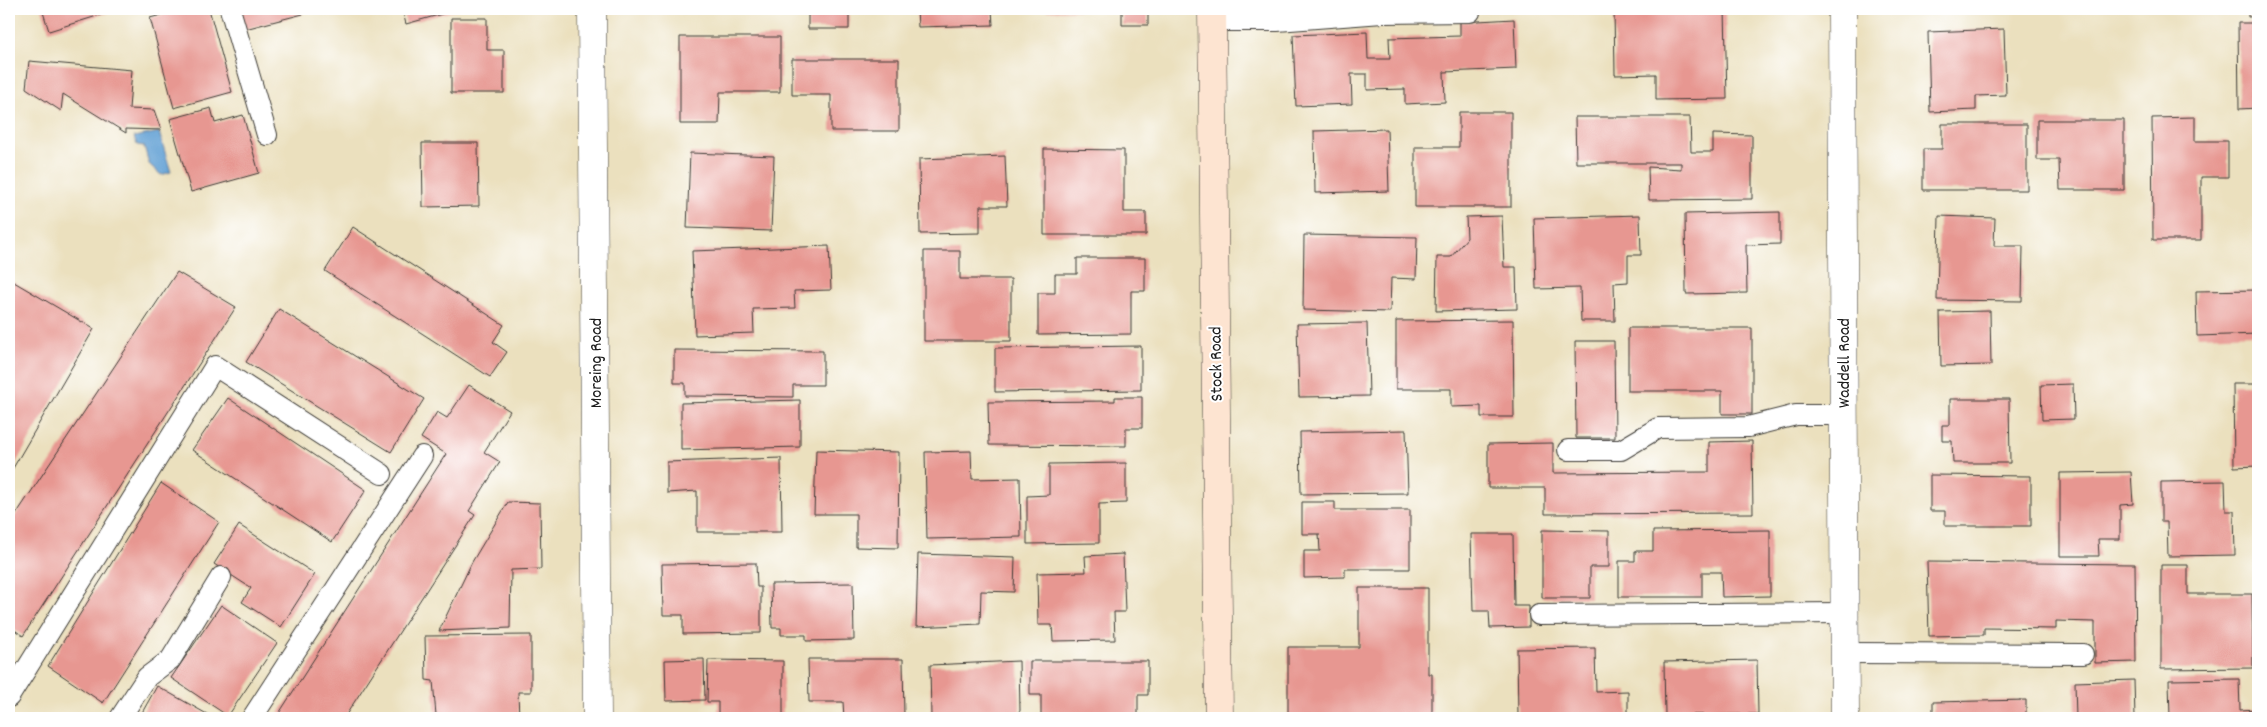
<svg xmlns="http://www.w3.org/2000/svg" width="2267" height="727" font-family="Dekko,sans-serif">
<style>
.water{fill:#62a0d4;stroke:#3f5e78}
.building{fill:#e79791}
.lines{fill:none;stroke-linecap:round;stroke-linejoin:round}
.lane-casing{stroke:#3b3934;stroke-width:22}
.street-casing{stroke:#3b3934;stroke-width:29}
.secondary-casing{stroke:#3b3934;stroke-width:29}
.lane{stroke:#fff;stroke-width:20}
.street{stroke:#fff;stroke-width:28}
.secondary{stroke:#fde4d1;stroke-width:28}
.labels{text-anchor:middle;stroke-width:4;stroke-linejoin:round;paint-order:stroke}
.street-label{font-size:18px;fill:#1c1c1c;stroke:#fff}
</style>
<rect width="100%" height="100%" fill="#fff"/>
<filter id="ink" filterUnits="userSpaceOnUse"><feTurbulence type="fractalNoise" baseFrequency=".02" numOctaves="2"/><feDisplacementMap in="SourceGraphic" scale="10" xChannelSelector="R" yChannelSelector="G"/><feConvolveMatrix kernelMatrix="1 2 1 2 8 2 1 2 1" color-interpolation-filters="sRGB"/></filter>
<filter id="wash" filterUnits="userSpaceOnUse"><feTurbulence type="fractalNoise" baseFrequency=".0096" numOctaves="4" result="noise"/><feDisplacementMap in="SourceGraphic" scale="20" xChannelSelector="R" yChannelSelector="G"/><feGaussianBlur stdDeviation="1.12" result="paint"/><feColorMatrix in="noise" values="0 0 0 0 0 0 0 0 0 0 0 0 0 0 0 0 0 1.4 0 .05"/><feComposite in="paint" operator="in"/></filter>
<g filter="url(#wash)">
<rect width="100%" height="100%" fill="#ebe0be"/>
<path class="water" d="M 159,132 L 171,172 L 161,175 L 149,164 L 144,146 L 137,145 L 134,137 Z"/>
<g id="blocks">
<path class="building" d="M 42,9 L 113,9 L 113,11 L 49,31 Z
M 183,9 L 209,9 L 232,92 L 174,108 L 150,18 Z
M 239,9 L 302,9 L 303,14 L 245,29 Z
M 402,9 L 460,9 L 406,24 Z
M 808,9 L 849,9 L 849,29 L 808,29 Z
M 917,9 L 992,9 L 993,25 L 918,27 Z
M 1047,9 L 1090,9 L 1090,10 L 1047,11 Z
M 1122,9 L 1148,9 L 1148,25 L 1122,25 Z
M 1614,9 L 1725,9 L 1727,99 L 1656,100 L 1656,74 L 1615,75 Z
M 2248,9 L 2258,9 L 2258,16 L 2248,17 Z
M 451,18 L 487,18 L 487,50 L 504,50 L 504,93 L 451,93 Z
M 1514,19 L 1516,69 L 1444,72 L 1445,102 L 1405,104 L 1405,89 L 1367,90 L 1367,74 L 1351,74 L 1352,104 L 1296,106 L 1293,35 L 1367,32 L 1368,59 L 1390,59 L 1389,38 L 1460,36 L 1460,22 Z
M 2238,23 L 2258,23 L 2258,108 L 2239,109 Z
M 2004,29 L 2006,95 L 1976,96 L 1976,110 L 1930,112 L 1928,32 Z
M 680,37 L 780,37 L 780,92 L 720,92 L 719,124 L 680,124 Z
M 792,59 L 899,59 L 899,131 L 831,131 L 831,95 L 792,95 Z
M 29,61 L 132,70 L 129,109 L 154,110 L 161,130 L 126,129 L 126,133 L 63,94 L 61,111 L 26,88 Z
M 211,108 L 215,123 L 243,115 L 259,173 L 191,192 L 170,119 Z
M 1459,112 L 1511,112 L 1511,207 L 1415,207 L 1415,147 L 1459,147 Z
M 1575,117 L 1690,117 L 1691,152 L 1713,152 L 1713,134 L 1752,135 L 1752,199 L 1649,200 L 1648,167 L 1681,169 L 1681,163 L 1576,163 Z
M 2195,117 L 2195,141 L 2228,141 L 2228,177 L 2201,177 L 2201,240 L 2153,240 L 2152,118 Z
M 2037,120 L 2124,120 L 2124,190 L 2060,190 L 2059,160 L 2037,160 Z
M 1942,124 L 2027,124 L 2027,190 L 1923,190 L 1923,149 L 1942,149 Z
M 1387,129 L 1389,191 L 1315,193 L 1314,131 Z
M 422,143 L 478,143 L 479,206 L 423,207 Z
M 1044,149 L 1124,150 L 1124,212 L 1146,212 L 1146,235 L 1044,235 Z
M 690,153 L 774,156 L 771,231 L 687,228 Z
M 1005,156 L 1007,206 L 980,206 L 980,233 L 920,234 L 919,159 Z
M 1780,212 L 1780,244 L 1746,245 L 1747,293 L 1686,294 L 1685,214 Z
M 1640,215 L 1641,255 L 1628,255 L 1628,282 L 1614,283 L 1615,321 L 1581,321 L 1580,288 L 1536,289 L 1534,218 Z
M 1502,216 L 1504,267 L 1516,267 L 1517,309 L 1436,311 L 1437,257 L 1451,257 L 1467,238 L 1466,217 Z
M 1939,216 L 1995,218 L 1994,246 L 2023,246 L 2022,301 L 1937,300 Z
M 353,227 L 504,325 L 493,342 L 507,352 L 490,377 L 325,271 Z
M 1304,235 L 1417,237 L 1416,279 L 1391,278 L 1390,312 L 1303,310 Z
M 829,246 L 831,290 L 794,291 L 795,308 L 753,309 L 754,333 L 695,335 L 692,251 Z
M 924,251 L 960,251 L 960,279 L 1011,279 L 1011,341 L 924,341 Z
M 1077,258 L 1145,258 L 1145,291 L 1131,291 L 1131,334 L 1038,335 L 1038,293 L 1055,293 L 1055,274 L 1077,274 Z
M 177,272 L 236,307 L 23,636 L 9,626 L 9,525 Z
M 14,282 L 94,329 L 9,475 L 9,291 Z
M 2258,290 L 2258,334 L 2197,336 L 2196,291 Z
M 279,309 L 424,399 L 391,452 L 246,362 Z
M 1990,311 L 1991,365 L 1941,366 L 1940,312 Z
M 1513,320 L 1514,417 L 1481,417 L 1481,406 L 1451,407 L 1451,389 L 1396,389 L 1396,321 Z
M 1367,323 L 1369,396 L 1299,397 L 1297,324 Z
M 1628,328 L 1752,328 L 1752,414 L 1722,414 L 1722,391 L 1628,391 Z
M 1575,341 L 1614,341 L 1615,438 L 1576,438 Z
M 1141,346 L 1141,390 L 995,392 L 995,348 Z
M 674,350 L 823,351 L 823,385 L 793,385 L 793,397 L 685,396 L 685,383 L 674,383 Z
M 2073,384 L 2074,419 L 2042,420 L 2041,385 Z
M 2233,384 L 2258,384 L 2258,466 L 2234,467 Z
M 469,385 L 510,411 L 484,452 L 500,462 L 469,511 L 475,515 L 344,718 L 276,718 L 446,454 L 421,438 L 437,412 L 447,418 Z
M 1115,397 L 1142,397 L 1142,428 L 1126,428 L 1126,446 L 989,445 L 988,402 L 1115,401 Z
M 228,398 L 366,490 L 332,542 L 192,450 Z
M 1950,399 L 2009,399 L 2010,463 L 1953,463 L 1952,441 L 1942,441 L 1942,425 L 1950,425 Z
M 800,400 L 800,447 L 681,450 L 681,403 Z
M 1406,430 L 1408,493 L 1301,494 L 1300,432 Z
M 1752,441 L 1753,513 L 1545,514 L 1545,488 L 1488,488 L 1488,444 L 1553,443 L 1553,473 L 1709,472 L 1709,442 Z
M 816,450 L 899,452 L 898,548 L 856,547 L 856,514 L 814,514 Z
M 971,451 L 972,479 L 1020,478 L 1021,537 L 927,539 L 925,452 Z
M 781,458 L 782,532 L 697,532 L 697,491 L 667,493 L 667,462 Z
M 1126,463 L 1126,503 L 1099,504 L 1099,543 L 1027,544 L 1027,496 L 1049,495 L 1049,464 Z
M 2131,472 L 2133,504 L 2120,505 L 2120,539 L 2098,539 L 2099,556 L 2060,556 L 2060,473 Z
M 1930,475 L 2031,476 L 2031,526 L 1945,526 L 1945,511 L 1930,511 Z
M 2225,481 L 2226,511 L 2234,511 L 2235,555 L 2168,556 L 2167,522 L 2161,522 L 2161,482 Z
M 161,483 L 219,522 L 103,703 L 48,666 Z
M 508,502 L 540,503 L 541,569 L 511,570 L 510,628 L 439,631 L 472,562 Z
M 1302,502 L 1335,502 L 1335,510 L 1410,510 L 1410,569 L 1345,569 L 1345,577 L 1304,578 L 1304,551 L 1320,551 L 1319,534 L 1302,534 Z
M 239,525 L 315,574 L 281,627 L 242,602 L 251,588 L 214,564 Z
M 1542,530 L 1609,531 L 1609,567 L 1590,567 L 1590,598 L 1542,598 Z
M 1770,530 L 1770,596 L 1722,597 L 1721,572 L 1702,572 L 1702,597 L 1619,597 L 1619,561 L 1635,561 L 1635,551 L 1653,551 L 1653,531 Z
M 1471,534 L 1513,534 L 1514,606 L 1529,606 L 1529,627 L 1490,628 L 1489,611 L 1473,611 Z
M 918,554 L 1015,557 L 1014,592 L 981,591 L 980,624 L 916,627 Z
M 1123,554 L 1125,612 L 1114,612 L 1115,640 L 1053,641 L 1052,625 L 1038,625 L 1037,573 L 1086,572 L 1085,556 Z
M 1927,562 L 2135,564 L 2136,662 L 2095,663 L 2095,622 L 2056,621 L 2056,629 L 1984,628 L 1984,635 L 1929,636 Z
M 756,563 L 757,587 L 761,587 L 761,633 L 683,634 L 683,615 L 663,615 L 662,564 Z
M 2161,565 L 2188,565 L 2188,594 L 2252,594 L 2253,668 L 2161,669 Z
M 853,583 L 854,640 L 806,641 L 806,635 L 781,635 L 781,628 L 772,628 L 771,584 Z
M 1359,588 L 1428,588 L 1428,674 L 1432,674 L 1432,718 L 1288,718 L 1288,647 L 1359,647 Z
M 221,605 L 277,643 L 228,716 L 171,678 Z
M 531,635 L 531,692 L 518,692 L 519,718 L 440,718 L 436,715 L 433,681 L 426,680 L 425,636 Z
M 1595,648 L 1596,692 L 1628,691 L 1628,718 L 1518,718 L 1517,649 Z
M 704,659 L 705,700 L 666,701 L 665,660 Z
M 808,659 L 903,659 L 904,718 L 844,718 L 843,702 L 809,702 Z
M 708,660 L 783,661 L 783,718 L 718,718 L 718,702 L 707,702 Z
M 1757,660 L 1758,714 L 1665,715 L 1664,662 Z
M 1019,661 L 1020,711 L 1009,718 L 931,718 L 930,665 Z
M 1030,661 L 1148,661 L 1148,695 L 1138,695 L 1138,718 L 1041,718 L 1041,695 L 1030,695 Z
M 2239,679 L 2240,710 L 2258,709 L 2258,718 L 2170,718 L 2169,680 Z
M 2134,680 L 2135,718 L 2076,718 L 2075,682 Z
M 157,686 L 214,718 L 139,718 Z
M 2026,700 L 2026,718 L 1933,718 L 1933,702 Z"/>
</g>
</g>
<g filter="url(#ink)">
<use href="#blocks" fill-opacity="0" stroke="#3b3934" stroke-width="1"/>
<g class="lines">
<g class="lane-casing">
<path id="lane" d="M 230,9 L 267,135
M 1212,21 L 1277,21 L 1382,13 L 1470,12
M 1568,450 L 1621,450 L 1658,428 L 1748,427 L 1796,415 L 1843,415
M 1539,615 L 1844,613
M 1844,653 L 2083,654
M 9,697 L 215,366 L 382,474
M 120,718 L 147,677 L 171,659 L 221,577
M 252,718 L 422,456"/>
</g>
<g class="street-casing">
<path id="street" d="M 592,9 L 597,718
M 1842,9 L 1845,718"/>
</g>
<g class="secondary-casing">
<path id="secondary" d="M 1212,9 L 1219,718"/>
</g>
<use href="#lane" class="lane"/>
<use href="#street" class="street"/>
<use href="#secondary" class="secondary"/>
</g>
</g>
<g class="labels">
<g class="street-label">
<text transform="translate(595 363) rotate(-90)" y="6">Moreing Road</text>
<text transform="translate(1843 363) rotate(-90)" y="6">Waddell Road</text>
<text transform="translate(1215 364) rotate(-91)" y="6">Stock Road</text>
</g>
</g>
<rect width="2267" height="727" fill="none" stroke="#fff" stroke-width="30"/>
</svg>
